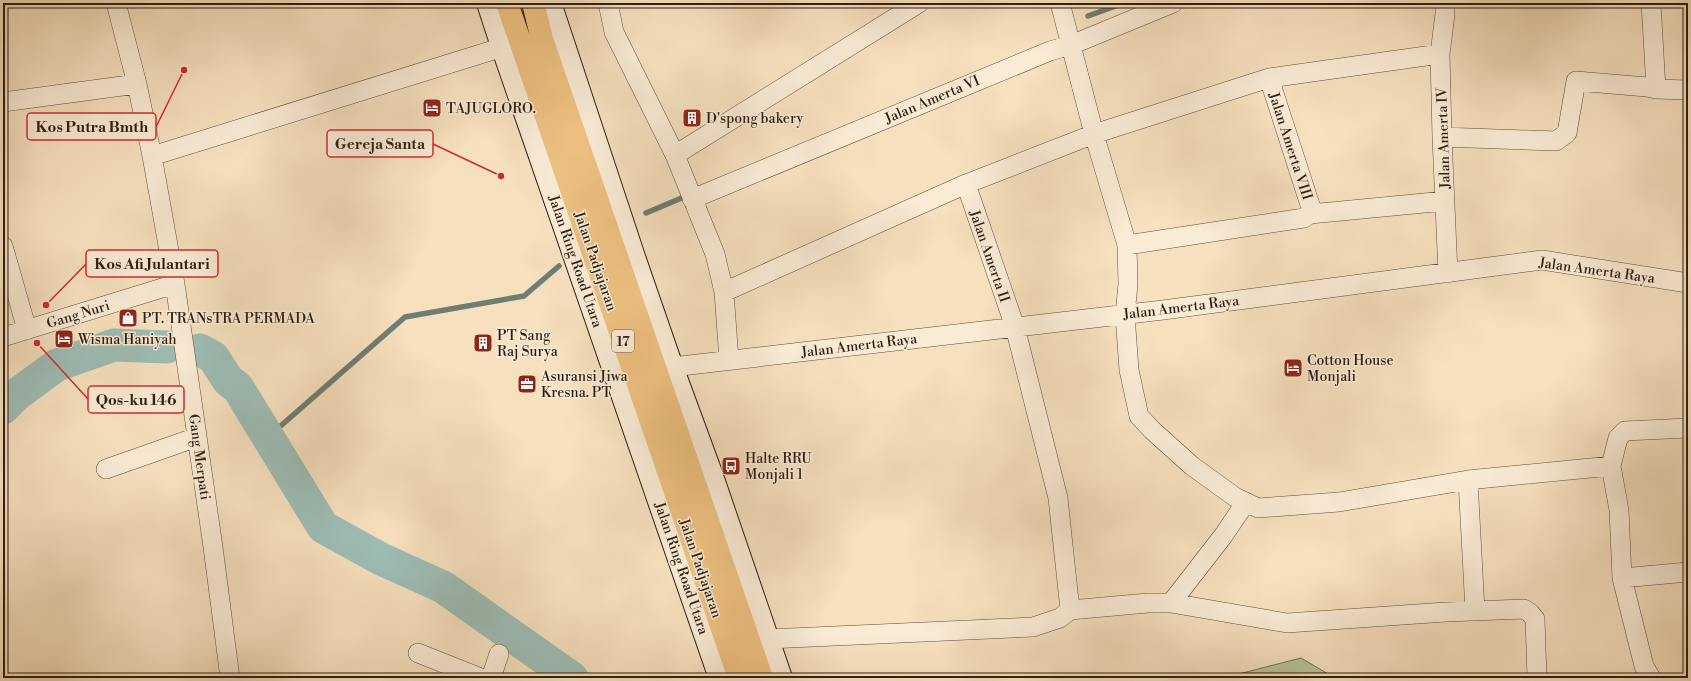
<svg xmlns="http://www.w3.org/2000/svg" width="1691" height="681" font-family="'Libre Bodoni',serif">
<style>
.green{fill:#b8c395;stroke:#737053}
.lines{fill:none;stroke-linecap:round;stroke-linejoin:round}
.stream{stroke:#717d73;stroke-width:5.5}
.river{stroke:#9dbdb5;stroke-width:33}
.street-casing{stroke:#604e3c;stroke-width:20}
.secondary-casing{stroke:#2e1e11;stroke-width:24}
.highway-casing{stroke:#2e1e11;stroke-width:24}
.street{stroke:#faebd5;stroke-width:19}
.secondary{stroke:#faebd5;stroke-width:22}
.highway{stroke:#ecc07f;stroke-width:22}
.labels{text-anchor:middle;stroke-width:3;stroke-linejoin:round;paint-order:stroke}
.shield{fill:#faebd5;stroke:#6b5c4c;stroke-width:1}
.shield-label{font-size:13px;font-weight:bold;fill:#2e1e11}
.street-label{font-size:14px;fill:#2e1e11;stroke:#faebd5}
.poi-label{font-size:14px;fill:#2e1e11;stroke:#faebd5;text-anchor:start}
.leader{fill:none;stroke:#d62828;stroke-width:1.5}
.callout-dot{fill:#d62828;stroke:#faebd5;stroke-width:1.5}
.callout{fill:#faebd5;stroke:#d62828;stroke-width:1.5}
.callout-label{font-size:15px;text-anchor:middle;font-weight:bold;fill:#2e1e11}
</style>
<rect width="100%" height="100%" fill="#f7e0be"/>
<filter id="stains"><feTurbulence type="fractalNoise" baseFrequency=".005" numOctaves="4"/><feColorMatrix values="0 0 0 0 .2 0 0 0 0 .09 0 0 0 0 .02 0 0 0 .5 -.17"/></filter>
<radialGradient id="worn" r=".72"><stop offset=".6" stop-color="#630" stop-opacity="0"/><stop offset="1" stop-color="#630" stop-opacity=".3"/></radialGradient>
<path class="green" d="M 1301,658 L 1330,675 L 1332,678 L 1223,678 Z"/>
<g class="lines">
<path class="stream" d="M 1088,16 L 1124,3
M 646,213 L 684,197
M 268,437 L 405,317 L 524,296 L 559,266"/>
<path class="river" d="M 200,350 L 213,357 L 228,380 L 238,388 L 323,527 L 381,559 L 443,587 L 572,678
M 3,408 L 16,395 L 57,365 L 114,345 L 167,347"/>
<g class="street-casing">
<path id="street" d="M 116,3 L 137,84 L 152,156 L 175,284 L 213,547 L 230,678
M 608,3 L 614,32 L 675,155 L 715,254 L 724,292 L 729,360
M 1060,3 L 1094,134 L 1127,245 L 1128,284 L 1125,315 L 1129,370 L 1139,416 L 1152,430 L 1192,466 L 1235,497 L 1258,508 L 1339,502 L 1468,480 L 1475,611
M 1445,3 L 1445,14 L 1440,54 L 1442,137 L 1448,273
M 1651,3 L 1656,89
M 1269,78 L 1311,208 L 1310,214
M 3,102 L 137,84
M 1442,137 L 1556,141 L 1567,133 L 1576,81 L 1647,87 L 1656,89 L 1688,90
M 675,155 L 919,3
M 152,156 L 516,43
M 692,199 L 1050,51 L 1071,45 L 1173,3
M 1127,245 L 1304,218 L 1310,214 L 1445,201
M 3,246 L 27,330
M 724,292 L 966,184 L 1094,134 L 1269,78 L 1440,54
M 3,337 L 175,284
M 672,367 L 1163,310 L 1542,260 L 1688,283
M 106,469 L 197,437
M 1468,480 L 1611,466
M 1622,578 L 1688,572
M 1171,603 L 1287,623 L 1446,612 L 1524,609 L 1530,613 L 1535,619 L 1537,678
M 1070,610 L 1148,603 L 1171,603 L 1223,536 L 1246,502
M 768,639 L 1033,627 L 1060,618 L 1070,610 L 1058,498 L 1015,327 L 966,184
M 418,653 L 481,678
M 491,678 L 499,654
M 1651,678 L 1644,666 L 1622,578 L 1619,510 L 1611,466 L 1618,438 L 1625,431 L 1688,428"/>
</g>
<g class="secondary-casing">
<path id="secondary" d="M 488,3 L 502,46 L 720,678
M 550,3 L 634,257 L 672,367 L 711,473 L 781,678"/>
</g>
<g class="highway-casing">
<path id="highway" d="M 507,3 L 739,678
M 533,3 L 542,39 L 762,678"/>
</g>
<use href="#street" class="street"/>
<use href="#secondary" class="secondary"/>
<use href="#highway" class="highway"/>
</g>
<defs>
<g id="hotel-square" transform="scale(1)"><rect x="-9" y="-9" width="18" height="18" rx="4" fill="#8f2418" stroke="#faebd5"/><path d="M-6-4.5h1.5V1H6V5H4.5V3h-9V5H-6ZM-4 0a1.8 1.8 0 1 1 3.6 0ZM.5 0V-2.5h3Q6-2.5 6 0Z" fill="#fff"/></g>
<g id="building-square" transform="scale(1)"><rect x="-9" y="-9" width="18" height="18" rx="4" fill="#8f2418" stroke="#faebd5"/><path d="M-4-6H4V6H1V3H-1V6H-4ZM-2.5-4.3h1.7v1.8h-1.7ZM.8-4.3h1.7v1.8H.8ZM-2.5-1h1.7V.8h-1.7ZM.8-1h1.7V.8H.8Z" fill="#fff"/></g>
<g id="shop-square" transform="scale(1)"><rect x="-9" y="-9" width="18" height="18" rx="4" fill="#8f2418" stroke="#faebd5"/><path d="M-5-2.5h2.3a2.7 3.5 0 0 1 5.4 0H5L5.5 6h-11ZM-1.5-2.5h3a1.5 2.3 0 0 0-3 0Z" fill="#fff"/></g>
<g id="office-square" transform="scale(1)"><rect x="-9" y="-9" width="18" height="18" rx="4" fill="#8f2418" stroke="#faebd5"/><path d="M-6-3h4V-5.5h4V-3h4V5H-6ZM-1-4.5V-3h2v-1.5ZM-6 0V1H6V0Z" fill="#fff"/></g>
<g id="bus-square" transform="scale(1)"><rect x="-9" y="-9" width="18" height="18" rx="4" fill="#8f2418" stroke="#faebd5"/><path d="M-5-6H5V4H4V6H2V4H-2V6H-4V4H-5ZM-3.5-4V0h7V-4ZM-3.5 1.2v1.5H-2V1.2ZM2 1.2v1.5H3.5V1.2Z" fill="#fff"/></g>
</defs>
<g fill-rule="evenodd">
<use href="#hotel-square" x="432" y="108"/>
<use href="#building-square" x="692" y="118"/>
<use href="#shop-square" x="128" y="318"/>
<use href="#hotel-square" x="64" y="339"/>
<use href="#building-square" x="483" y="343"/>
<use href="#hotel-square" x="1293" y="368"/>
<use href="#office-square" x="527" y="384"/>
<use href="#bus-square" x="731" y="466"/>
</g>
<g class="labels">
<rect class="shield" x="612" y="330" width="22" height="22" rx="3"/>
<g class="shield-label">
<text x="623" y="346">17</text>
</g>
<g class="street-label">
<text transform="translate(932 99) rotate(-23)" y="5">Jalan Amerta VI</text>
<text transform="translate(1443 138) rotate(-92)" y="5">Jalan Amerta IV</text>
<text transform="translate(1291 146) rotate(72)" y="5">Jalan Amerta VIII</text>
<text transform="translate(990 256) rotate(71)" y="5">Jalan Amerta II</text>
<text transform="translate(576 261) rotate(71)" y="5">Jalan Ring Road Utara</text>
<text transform="translate(596 261) rotate(71)" y="5">Jalan Padjajaran</text>
<text transform="translate(1597 270) rotate(8)" y="5">Jalan Amerta Raya</text>
<text transform="translate(1181 307) rotate(-7)" y="5">Jalan Amerta Raya</text>
<text transform="translate(78 314) rotate(-17)" y="5">Gang Nuri</text>
<text transform="translate(859 345) rotate(-7)" y="5">Jalan Amerta Raya</text>
<text transform="translate(200 457) rotate(82)" y="5">Gang Merpati</text>
<text transform="translate(682 568) rotate(71)" y="5">Jalan Ring Road Utara</text>
<text transform="translate(701 568) rotate(71)" y="5">Jalan Padjajaran</text>
</g>
<g class="poi-label">
<text x="446" y="113">TAJUGLORO.</text>
<text x="706" y="123">D'spong bakery</text>
<text x="142" y="323">PT. TRANsTRA PERMADA</text>
<text x="497" y="340">PT Sang<tspan x="497" dy="16">Raj Surya</tspan></text>
<text x="78" y="344">Wisma Haniyah</text>
<text x="1307" y="365">Cotton House<tspan x="1307" dy="16">Monjali</tspan></text>
<text x="541" y="381">Asuransi Jiwa<tspan x="541" dy="16">Kresna. PT</tspan></text>
<text x="745" y="463">Halte RRU<tspan x="745" dy="16">Monjali 1</tspan></text>
</g>
</g>
<path class="leader" d="M184 70L156 127M501 176L433 144M46 305L86 264M37 343L88 399"/>
<g class="callout-dot">
<circle cx="184" cy="70" r="4"/>
<circle cx="501" cy="176" r="4"/>
<circle cx="46" cy="305" r="4"/>
<circle cx="37" cy="343" r="4"/>
</g>
<g class="callout">
<rect x="27" y="113" width="129" height="27" rx="4"/>
<rect x="327" y="130" width="106" height="27" rx="4"/>
<rect x="86" y="250" width="132" height="27" rx="4"/>
<rect x="88" y="386" width="96" height="27" rx="4"/>
</g>
<g class="callout-label">
<text x="92" y="132">Kos Putra Bmth</text>
<text x="380" y="149">Gereja Santa</text>
<text x="152" y="269">Kos Afi Julantari</text>
<text x="136" y="405">Qos-ku 146</text>
</g>
<rect width="1691" height="681" fill="none" stroke="#f7e0be" stroke-width="16"/>
<rect x="4" y="4" width="1683" height="673" fill="none" stroke="#2e1e11" stroke-width="2"/>
<rect x="8" y="8" width="1675" height="665" fill="none" stroke="#2e1e11"/>
<rect width="100%" height="100%" filter="url(#stains)"/>
<rect width="100%" height="100%" fill="url(#worn)"/>
</svg>
